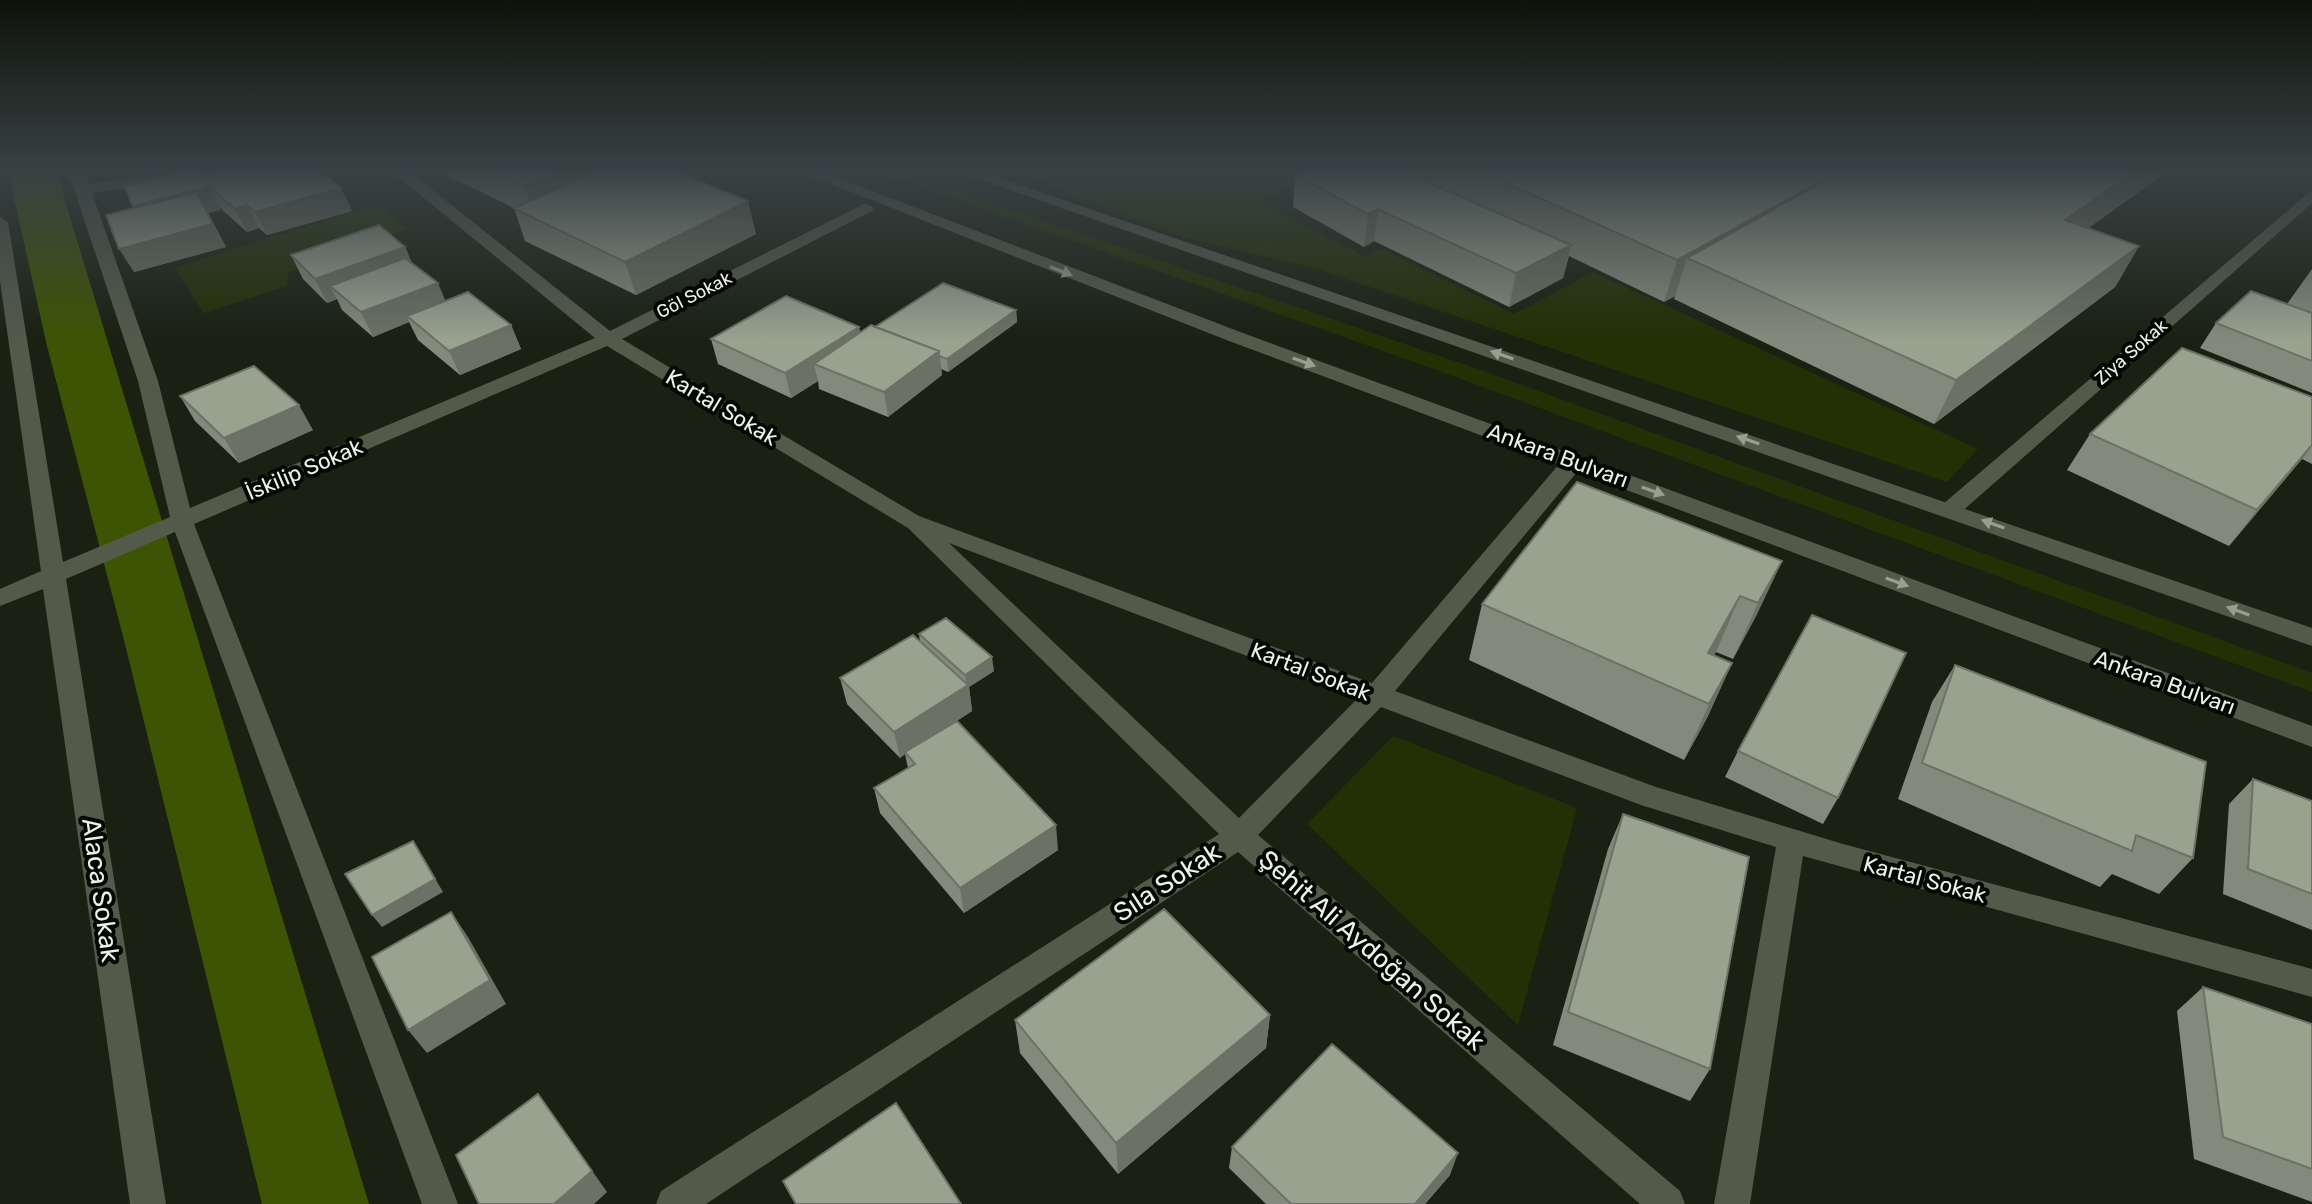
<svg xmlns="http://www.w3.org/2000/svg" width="2312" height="1204" font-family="Rubik,sans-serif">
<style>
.green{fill:#223005}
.water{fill:#3d5405}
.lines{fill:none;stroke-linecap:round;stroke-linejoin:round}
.minor{fill:#545a4a;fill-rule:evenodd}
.secondary{fill:#545a4a;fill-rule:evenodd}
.wall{fill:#848a7b}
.shaded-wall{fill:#6b7164}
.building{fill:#99a18f;stroke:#6b7164;stroke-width:2}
.oneway{fill:#999e91}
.labels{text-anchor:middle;stroke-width:8;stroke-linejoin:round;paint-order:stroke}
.far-street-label{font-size:18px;fill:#edf1e8;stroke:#060804}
.street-label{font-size:22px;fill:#edf1e8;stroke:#060804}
.near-street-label{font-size:26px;fill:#edf1e8;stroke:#060804}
</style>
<rect width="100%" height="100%" fill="#1a2012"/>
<path class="green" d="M 877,171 L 897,171 L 1481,370 L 2312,673 L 2312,692 L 1428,367 Z
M 1022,171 L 1328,171 L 1259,201 L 1366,257 L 1381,249 L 1514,314 L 1593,272 L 1978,449 L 1947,482 L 1317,269 L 1187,238 L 1079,199 Z
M 378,204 L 408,229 L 288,273 L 287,286 L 203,313 L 175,268 Z
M 1393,736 L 1577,808 L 1518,1025 L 1307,824 Z"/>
<path class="water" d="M 8,171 L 56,171 L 369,1204 L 262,1204 L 125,644 L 47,346 Z"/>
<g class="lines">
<path class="minor" d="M 68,171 L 84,171 L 89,184 L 173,171 L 211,171 L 203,176 L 92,193 L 158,381 L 190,508 L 595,338 L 391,171 L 409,171 L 610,331 L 866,203 L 874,208 L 872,211 L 622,339 L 919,516 L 1372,683 L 1566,456 L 1582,456 L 1585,461 L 1582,466 L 1395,691 L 1656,787 L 1843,844 L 2312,969 L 2312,997 L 1803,856 L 1750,1204 L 1714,1204 L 1776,847 L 1641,805 L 1381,707 L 1258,835 L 1680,1191 L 1685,1204 L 1640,1204 L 1238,852 L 706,1204 L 656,1204 L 661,1191 L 1219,834 L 908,528 L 607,346 L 194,524 L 458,1204 L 422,1204 L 175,532 L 66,579 L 166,1204 L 130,1204 L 43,589 L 0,606 L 0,589 L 41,571 L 0,281 L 0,217 L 8,222 L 63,562 L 170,517 L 138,381 ZM 949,543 L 1358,698 L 1239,818 Z
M 2312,190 L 2312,203 L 1959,514 L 1943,514 L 1940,509 L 1943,504 Z"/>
<path class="secondary" d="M 798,171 L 820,171 L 1243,333 L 2312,726 L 2312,747 L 1229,341 Z
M 956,171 L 979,171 L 2312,628 L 2312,646 Z"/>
</g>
<path class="wall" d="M 437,171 L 675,171 L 756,234 L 636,295 L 525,241 L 514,208 Z
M 1306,171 L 2168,171 L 2088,228 L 2139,246 L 2115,287 L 1934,424 L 1674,299 L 1675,296 L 1664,302 L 1569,256 L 1563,278 L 1509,307 L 1374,241 L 1364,247 L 1293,207 L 1295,175 Z
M 202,176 L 341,188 L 352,211 L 267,235 L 259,228 L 247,232 L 219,207 L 220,210 L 208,213 L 226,247 L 134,272 L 133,208 Z
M 405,247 L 412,263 L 445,301 L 511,325 L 521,349 L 460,375 L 418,340 L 409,322 L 373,337 L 342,310 L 337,299 L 327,303 L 303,279 L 291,255 Z
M 2312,269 L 2312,313 L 2287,304 Z
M 1016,310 L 1017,322 L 948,372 L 941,369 L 942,375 L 888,417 L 819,389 L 818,381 L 791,398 L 718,364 L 711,339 L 859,327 L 860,333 L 875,327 Z
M 2312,313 L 2312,393 L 2200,348 L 2216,323 Z
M 180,396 L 313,430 L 239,463 L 195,421 Z
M 2312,397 L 2312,464 L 2302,459 L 2229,546 L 2067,470 L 2090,434 Z
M 1782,561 L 1756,616 L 1733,659 L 1716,652 L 1714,655 L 1732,663 L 1707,718 L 1684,760 L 1469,660 L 1482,604 Z
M 919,634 L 994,671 L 969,687 L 972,711 L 952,724 L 1058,850 L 964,913 L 880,813 L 874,788 L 908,768 L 905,754 L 900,758 L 847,704 L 840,678 L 920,642 Z
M 1955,665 L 2193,858 L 2159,894 L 2112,874 L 2100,887 L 1898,799 L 1932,702 Z
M 1738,751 L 1838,798 L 1823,824 L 1725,777 Z
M 2253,779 L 2312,801 L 2312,930 L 2223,894 L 2229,804 Z
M 1623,814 L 1710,1069 L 1690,1101 L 1553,1045 L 1608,849 Z
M 2203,987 L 2312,1024 L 2312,1202 L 2194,1159 L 2177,1011 Z
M 1270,1015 L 1266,1048 L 1118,1174 L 1020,1053 L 1015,1020 Z
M 1232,1147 L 1450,1175 L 1425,1204 L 1266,1204 L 1229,1168 Z"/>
<path class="shaded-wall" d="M 109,171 L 130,171 L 112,175 Z
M 562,171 L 627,171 L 536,219 L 524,187 Z
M 1840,171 L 1687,258 L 1675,296 L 1664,302 L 1677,260 Z
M 2135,171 L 2168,171 L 2044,260 L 2065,220 Z
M 207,184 L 220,210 L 208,213 L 226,247 L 134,272 L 119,249 L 146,229 L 133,206 Z
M 341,188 L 352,211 L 267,235 L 255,212 Z
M 748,201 L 756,234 L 636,295 L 625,262 Z
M 247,205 L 259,228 L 247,232 L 235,209 Z
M 1378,209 L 1374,241 L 1364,247 L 1368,214 Z
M 1571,245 L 1563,278 L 1509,307 L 1516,273 Z
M 2139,246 L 2115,287 L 1934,424 L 1956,380 Z
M 405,247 L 415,271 L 330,286 L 337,299 L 327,303 L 315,279 Z
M 438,283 L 448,307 L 407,316 L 409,322 L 373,337 L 361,312 Z
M 1016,310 L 1017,322 L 948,372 L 947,359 Z
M 511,325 L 521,349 L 460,375 L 449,351 Z
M 859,327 L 863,351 L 814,364 L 818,381 L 791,398 L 785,373 Z
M 939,351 L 942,375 L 888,417 L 884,392 Z
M 299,405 L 313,430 L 239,463 L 224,438 Z
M 2312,445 L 2312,446 L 2302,459 L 2229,546 L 2257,510 Z
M 1782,561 L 1756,616 L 1733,659 L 1758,603 Z
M 1740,596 L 1716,652 L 1691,696 L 1708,653 Z
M 992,657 L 994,671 L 969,687 L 972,711 L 906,754 L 905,752 L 905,754 L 900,758 L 894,732 L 967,686 L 965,675 Z
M 1732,663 L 1707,718 L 1684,760 L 1709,704 Z
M 1056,825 L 1058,850 L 964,913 L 960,888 Z
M 413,841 L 443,892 L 382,927 L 372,915 Z
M 451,912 L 468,937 L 506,1004 L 427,1053 L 408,1030 Z
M 1270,1015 L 1266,1048 L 1118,1174 L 1116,1143 Z
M 538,1094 L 607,1192 L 594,1204 L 554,1204 Z
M 1458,1153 L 1450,1175 L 1425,1204 L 1415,1204 Z"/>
<path class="building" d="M 186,171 L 200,171 L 202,176 L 218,171 L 319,171 L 341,188 L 255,212 L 247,205 L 235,209 L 207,184 L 208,187 L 133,206 L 124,186 Z
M 490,171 L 562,171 L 524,187 Z
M 599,171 L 675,171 L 748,201 L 625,262 L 513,208 Z
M 1306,171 L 1402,171 L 1571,245 L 1516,273 L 1378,209 L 1368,214 L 1295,175 Z
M 1480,171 L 1840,171 L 1677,260 Z
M 1842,171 L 2135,171 L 2065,220 L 2139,246 L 1956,380 L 1687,258 Z
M 197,192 L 213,224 L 119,249 L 106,215 Z
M 379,225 L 405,247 L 315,279 L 291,255 Z
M 405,258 L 438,283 L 361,312 L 330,286 Z
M 943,283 L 1016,310 L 947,359 L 939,356 L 939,351 L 875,327 Z
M 2251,291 L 2312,313 L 2312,361 L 2216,323 Z
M 468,292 L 511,325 L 449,351 L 407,316 Z
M 786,296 L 859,327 L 785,373 L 711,339 Z
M 871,325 L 939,351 L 884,392 L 814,364 Z
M 2182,348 L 2312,397 L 2312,445 L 2257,510 L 2090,434 Z
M 254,366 L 299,405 L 224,438 L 180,396 Z
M 1577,482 L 1782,561 L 1758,603 L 1740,596 L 1708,653 L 1732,663 L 1709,704 L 1482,604 Z
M 1812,615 L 1906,653 L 1838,798 L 1738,751 Z
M 946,618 L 992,657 L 965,675 L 919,634 Z
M 913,635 L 968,685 L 894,732 L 840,678 Z
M 1955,665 L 2206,762 L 2193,858 L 2136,835 L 2132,851 L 1922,763 Z
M 957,721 L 1056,825 L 960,888 L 874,788 L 915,764 L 905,752 Z
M 2253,779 L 2312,801 L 2312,894 L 2248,869 Z
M 1623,814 L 1749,857 L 1710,1069 L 1568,1012 Z
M 413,841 L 435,879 L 372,915 L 345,874 Z
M 1164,909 L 1270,1015 L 1116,1143 L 1015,1020 Z
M 451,912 L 490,980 L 408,1030 L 372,957 Z
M 2203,987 L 2312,1024 L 2312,1169 L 2223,1137 Z
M 1332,1044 L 1458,1153 L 1415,1204 L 1291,1204 L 1232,1147 Z
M 538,1094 L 592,1171 L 554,1204 L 479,1204 L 456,1155 Z
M 896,1103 L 961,1204 L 796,1204 L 783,1181 Z"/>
<defs><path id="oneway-solid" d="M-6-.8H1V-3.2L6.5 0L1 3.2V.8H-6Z" transform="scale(2)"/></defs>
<g class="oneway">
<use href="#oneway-solid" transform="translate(1061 271) rotate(21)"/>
<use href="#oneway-solid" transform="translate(1502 355) rotate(-161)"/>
<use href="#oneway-solid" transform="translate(1304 362) rotate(20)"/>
<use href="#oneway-solid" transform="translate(1748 440) rotate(-161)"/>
<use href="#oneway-solid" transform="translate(1653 491) rotate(20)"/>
<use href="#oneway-solid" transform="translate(1993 524) rotate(-160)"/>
<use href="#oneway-solid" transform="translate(1897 582) rotate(20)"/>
<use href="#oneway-solid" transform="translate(2238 611) rotate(-160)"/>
</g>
<linearGradient id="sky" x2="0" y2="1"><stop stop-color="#0e120a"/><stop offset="0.5" stop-color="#384244"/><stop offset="1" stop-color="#384244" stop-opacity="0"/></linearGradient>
<rect width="2312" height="340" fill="url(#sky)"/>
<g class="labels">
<g class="far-street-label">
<text transform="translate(694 295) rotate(-27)" y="6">Göl Sokak</text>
<text transform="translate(2131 352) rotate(-41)" y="6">Ziya Sokak</text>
</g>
<g class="street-label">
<text transform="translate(722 407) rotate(31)" y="8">Kartal Sokak</text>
<text transform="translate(1558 455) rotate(20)" y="8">Ankara Bulvarı</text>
<text transform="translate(304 469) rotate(-23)" y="8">İskilip Sokak</text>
<text transform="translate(1311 671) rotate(21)" y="8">Kartal Sokak</text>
<text transform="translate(2165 682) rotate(20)" y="8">Ankara Bulvarı</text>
<text transform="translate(1925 879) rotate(15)" y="8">Kartal Sokak</text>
</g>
<g class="near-street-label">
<text transform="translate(1167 882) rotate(-33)" y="9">Sıla Sokak</text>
<text transform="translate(101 890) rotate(82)" y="9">Alaca Sokak</text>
<text transform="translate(1372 950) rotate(41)" y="9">Şehit Ali Aydoğan Sokak</text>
</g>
</g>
</svg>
